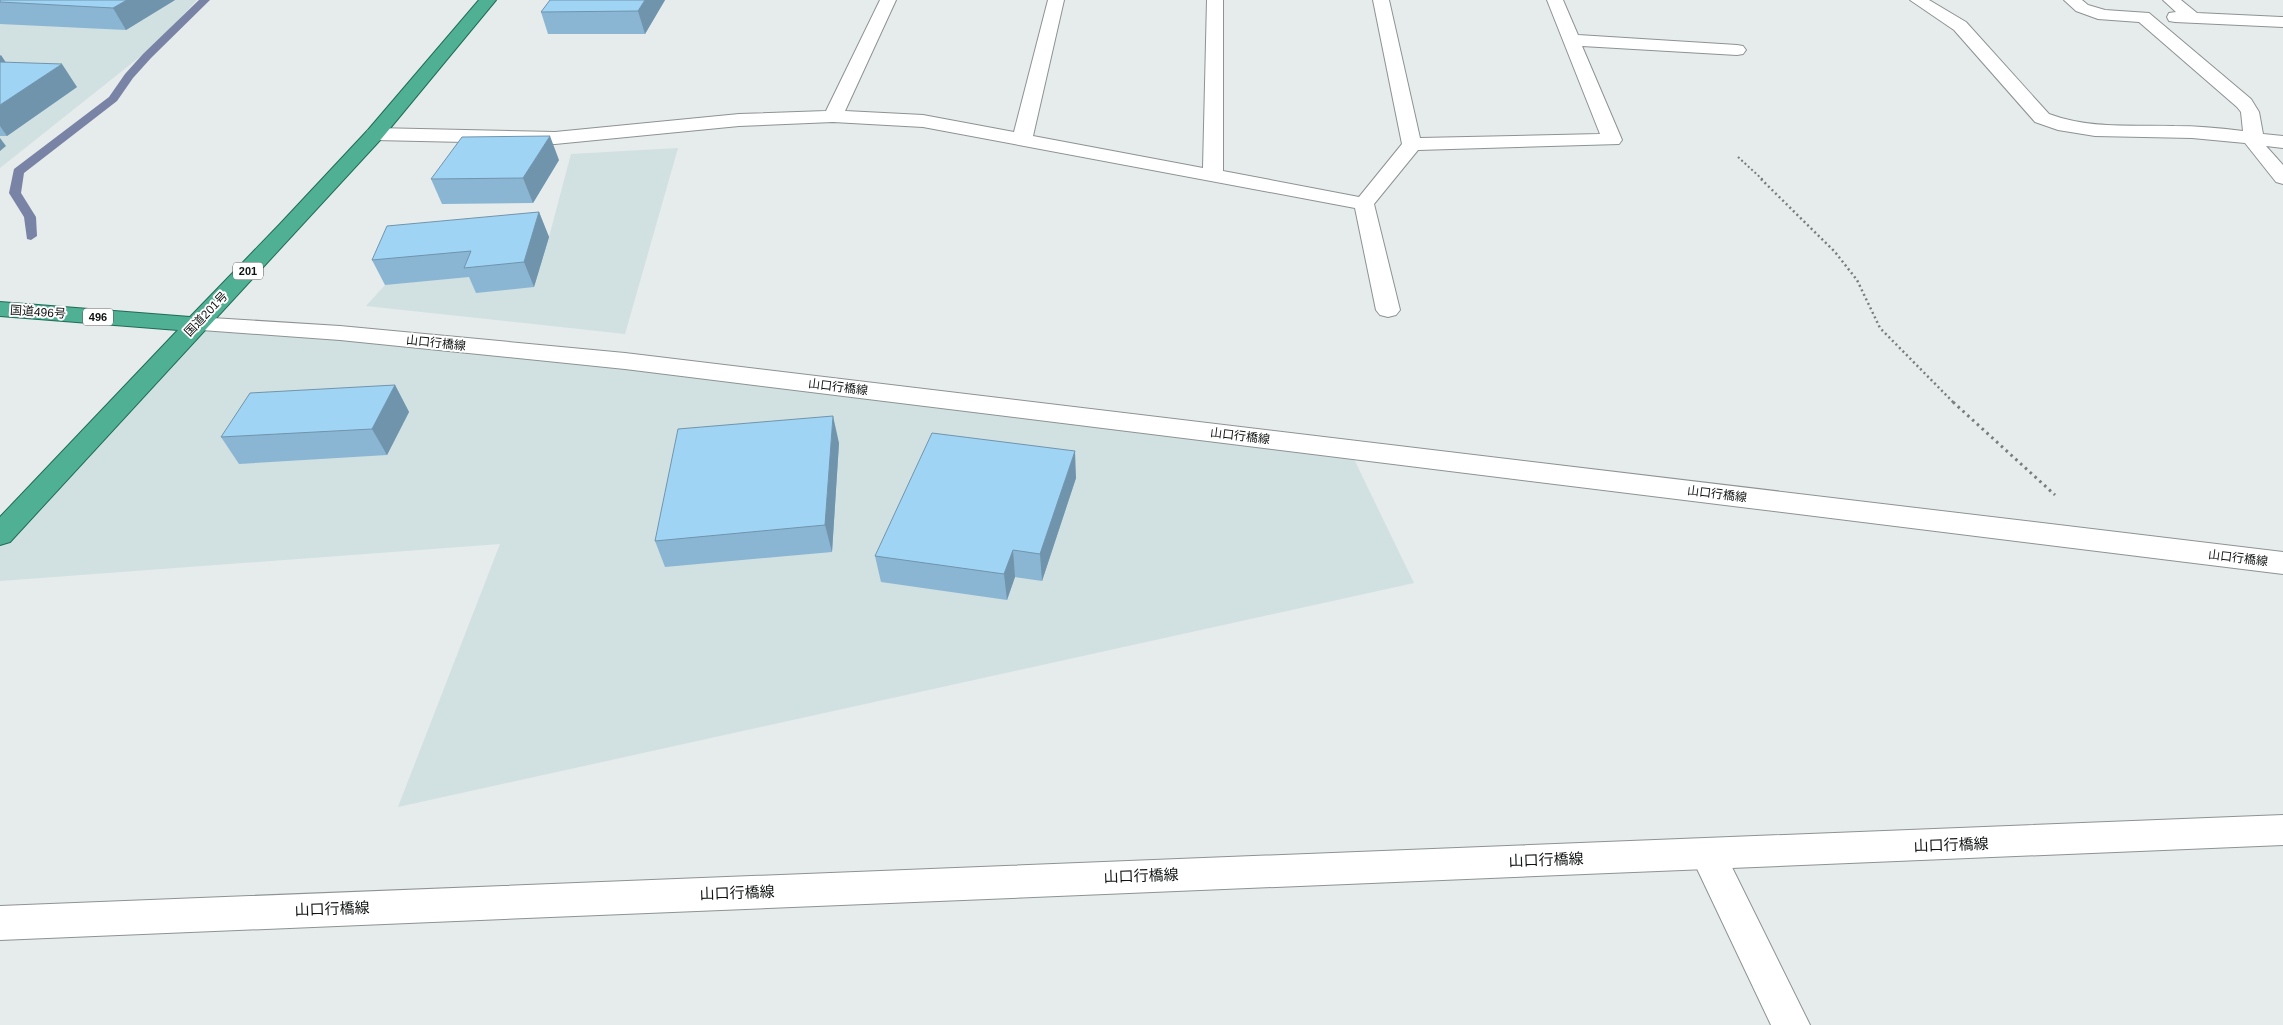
<svg xmlns="http://www.w3.org/2000/svg" width="2283" height="1025" font-family="Arial,'Noto Sans JP',sans-serif">
<style>
.built{fill:#d1e0e1}
.lines{fill:none;stroke-linecap:round;stroke-linejoin:round}
.stream{fill:#7883a5;fill-rule:evenodd}
.minor-casing{stroke:#8d9292;stroke-width:2}
.secondary-casing{stroke:#8d9292;stroke-width:2}
.trunk-casing{stroke:#1e6c56;stroke-width:2}
.path-far2{stroke:#787c7c;stroke-width:2;stroke-dasharray:2 2.5;stroke-linecap:butt}
.path-far1{stroke:#787c7c;stroke-width:2.5;stroke-dasharray:2 3;stroke-linecap:butt}
.path{stroke:#787c7c;stroke-width:3;stroke-dasharray:2.5 4;stroke-linecap:butt}
.minor{fill:#fff;fill-rule:evenodd}
.secondary{fill:#fff;fill-rule:evenodd}
.trunk{fill:#50b094;fill-rule:evenodd}
.wall{fill:#8ab6d3}
.shaded-wall{fill:#7094ac}
.building{fill:#a0d4f5;stroke:#7094ac}
.labels{text-anchor:middle;stroke-width:4;stroke-linejoin:round;paint-order:stroke}
.shield{fill:#fff;stroke:#585959;stroke-width:1}
.shield-label{font-size:11px;font-weight:bold;fill:#101212}
.street-label{font-size:12px;fill:#101212;stroke:#fff}
.near-street-label{font-size:15px;fill:#101212;stroke:#fff}
</style>
<rect width="100%" height="100%" fill="#e6ebeb"/>
<path class="built" d="M 0,0 L 197,0 L 156,44 L 0,168 Z
M 678,148 L 625,334 L 366,306 L 385,285 L 549,237 L 571,154 Z
M 196,324 L 340,333 L 1351,453 L 1414,583 L 398,807 L 500,544 L 0,581 L 0,535 Z"/>
<g class="lines">
<path class="stream" d="M 199,0 L 210,0 L 151,58 L 133,78 L 117,101 L 24,173 L 21,193 L 36,217 L 37,236 L 31,240 L 27,239 L 24,217 L 9,193 L 14,169 L 109,97 L 125,74 L 143,54 Z"/>
<g class="minor-casing">
<path id="minor" d="M 880,0 L 896,0 L 845,111 L 923,115 L 1014,132 L 1048,0 L 1064,0 L 1033,136 L 1203,168 L 1207,0 L 1223,0 L 1223,171 L 1359,197 L 1402,144 L 1373,0 L 1389,0 L 1420,138 L 1600,134 L 1547,0 L 1563,0 L 1578,35 L 1737,45 L 1743,46 L 1746,50 L 1743,54 L 1737,55 L 1582,46 L 1622,140 L 1619,144 L 1418,150 L 1374,204 L 1400,310 L 1396,315 L 1388,317 L 1380,315 L 1376,310 L 1355,208 L 923,127 L 833,122 L 739,126 L 555,144 L 375,140 L 368,138 L 365,134 L 368,130 L 375,128 L 555,132 L 739,114 L 826,111 Z
M 1910,0 L 1929,0 L 1966,22 L 2049,114 C 2089,129 2132,125 2174,126 C 2197,126 2220,128 2243,131 L 2241,112 L 2237,107 L 2139,22 L 2098,19 L 2076,11 L 2064,0 L 2082,0 L 2088,5 L 2105,10 L 2149,13 L 2251,99 L 2259,112 L 2263,134 L 2283,136 L 2283,148 L 2266,146 L 2283,165 L 2283,184 L 2276,182 L 2245,143 L 2192,138 L 2095,136 L 2058,130 L 2035,122 L 1954,30 Z
M 2163,0 L 2181,0 L 2197,13 L 2281,17 L 2283,17 L 2283,27 L 2175,22 L 2169,21 L 2167,17 L 2169,13 L 2176,12 Z
M 1708,838 L 1720,843 L 1810,1025 L 1771,1025 L 1690,854 L 1696,843 Z"/>
</g>
<g class="secondary-casing">
<path id="secondary" d="M 196,317 L 340,326 L 625,353 L 2283,552 L 2283,574 L 625,369 L 340,340 L 188,329 L 184,324 L 188,319 Z
M 2283,815 L 2283,845 L 0,940 L 0,906 Z"/>
</g>
<g class="trunk-casing">
<path id="trunk" d="M 479,0 L 496,0 L 382,138 L 10,542 L 0,545 L 0,517 L 178,330 L 0,316 L 0,302 L 190,317 L 280,224 L 368,130 Z"/>
</g>
<path class="path-far2" d="M 1738,157 L 1763,180"/>
<path class="path-far1" d="M 1761,179 L 1835,252 L 1857,280 L 1880,328 L 1954,403"/>
<path class="path" d="M 1953,402 L 2055,495"/>
<use href="#minor" class="minor"/>
<use href="#secondary" class="secondary"/>
<use href="#trunk" class="trunk"/>
</g>
<path class="wall" d="M 0,0 L 175,0 L 126,30 L 0,24 Z
M 550,0 L 665,0 L 645,34 L 548,34 L 541,12 Z
M 0,55 L 5,62 L 77,87 L 7,136 L 0,136 Z
M 559,160 L 533,203 L 442,204 L 431,179 Z
M 539,212 L 549,237 L 534,287 L 476,293 L 469,277 L 385,285 L 372,260 Z
M 395,385 L 409,412 L 387,455 L 239,464 L 221,437 Z
M 839,443 L 832,552 L 665,567 L 655,541 Z
M 1076,478 L 1042,581 L 1015,577 L 1007,600 L 881,582 L 875,556 Z"/>
<path class="shaded-wall" d="M 127,0 L 175,0 L 126,30 L 113,8 Z
M 645,0 L 665,0 L 645,34 L 638,11 Z
M 1,55 L 16,78 L 0,74 L 0,56 Z
M 62,64 L 77,87 L 7,136 L 0,126 L 0,105 Z
M 550,136 L 559,160 L 533,203 L 523,178 Z
M 0,138 L 6,146 L 0,151 Z
M 539,212 L 549,237 L 534,287 L 524,262 Z
M 395,385 L 409,412 L 387,455 L 372,429 Z
M 833,416 L 839,443 L 832,552 L 825,525 Z
M 1075,451 L 1076,478 L 1042,581 L 1040,554 Z
M 1013,550 L 1015,577 L 1007,600 L 1004,574 Z"/>
<path class="building" d="M 0,0 L 127,0 L 113,8 L 0,2 Z
M 550,0 L 645,0 L 638,11 L 541,12 Z
M 0,62 L 62,64 L 0,105 Z
M 550,136 L 523,178 L 431,179 L 462,137 Z
M 539,212 L 524,262 L 464,268 L 471,251 L 372,260 L 387,226 Z
M 395,385 L 372,429 L 221,437 L 250,393 Z
M 833,416 L 825,525 L 655,541 L 678,429 Z
M 932,433 L 1075,451 L 1040,554 L 1013,550 L 1004,574 L 875,556 Z"/>
<g class="labels">
<g class="shield">
<rect x="233" y="262.5" width="30" height="17" rx="4"/>
<rect x="83" y="308.5" width="30" height="17" rx="4"/>
</g>
<g class="shield-label">
<text x="248" y="275">201</text>
<text x="98" y="321">496</text>
</g>
<g class="street-label">
<text transform="translate(38 312) rotate(4)" y="4">国道496号</text>
<text transform="translate(206 314) rotate(-46)" y="4">国道201号</text>
<text transform="translate(436 343) rotate(6)" y="4">山口行橋線</text>
<text transform="translate(838 387) rotate(7)" y="4">山口行橋線</text>
<text transform="translate(1240 436) rotate(7)" y="4">山口行橋線</text>
<text transform="translate(1717 494) rotate(7)" y="4">山口行橋線</text>
<text transform="translate(2238 558) rotate(7)" y="4">山口行橋線</text>
</g>
<g class="near-street-label">
<text transform="translate(1951 845) rotate(-2)" y="5">山口行橋線</text>
<text transform="translate(1546 860) rotate(-2)" y="5">山口行橋線</text>
<text transform="translate(1141 876) rotate(-2)" y="5">山口行橋線</text>
<text transform="translate(737 893) rotate(-2)" y="5">山口行橋線</text>
<text transform="translate(332 909) rotate(-2)" y="5">山口行橋線</text>
</g>
</g>
</svg>
